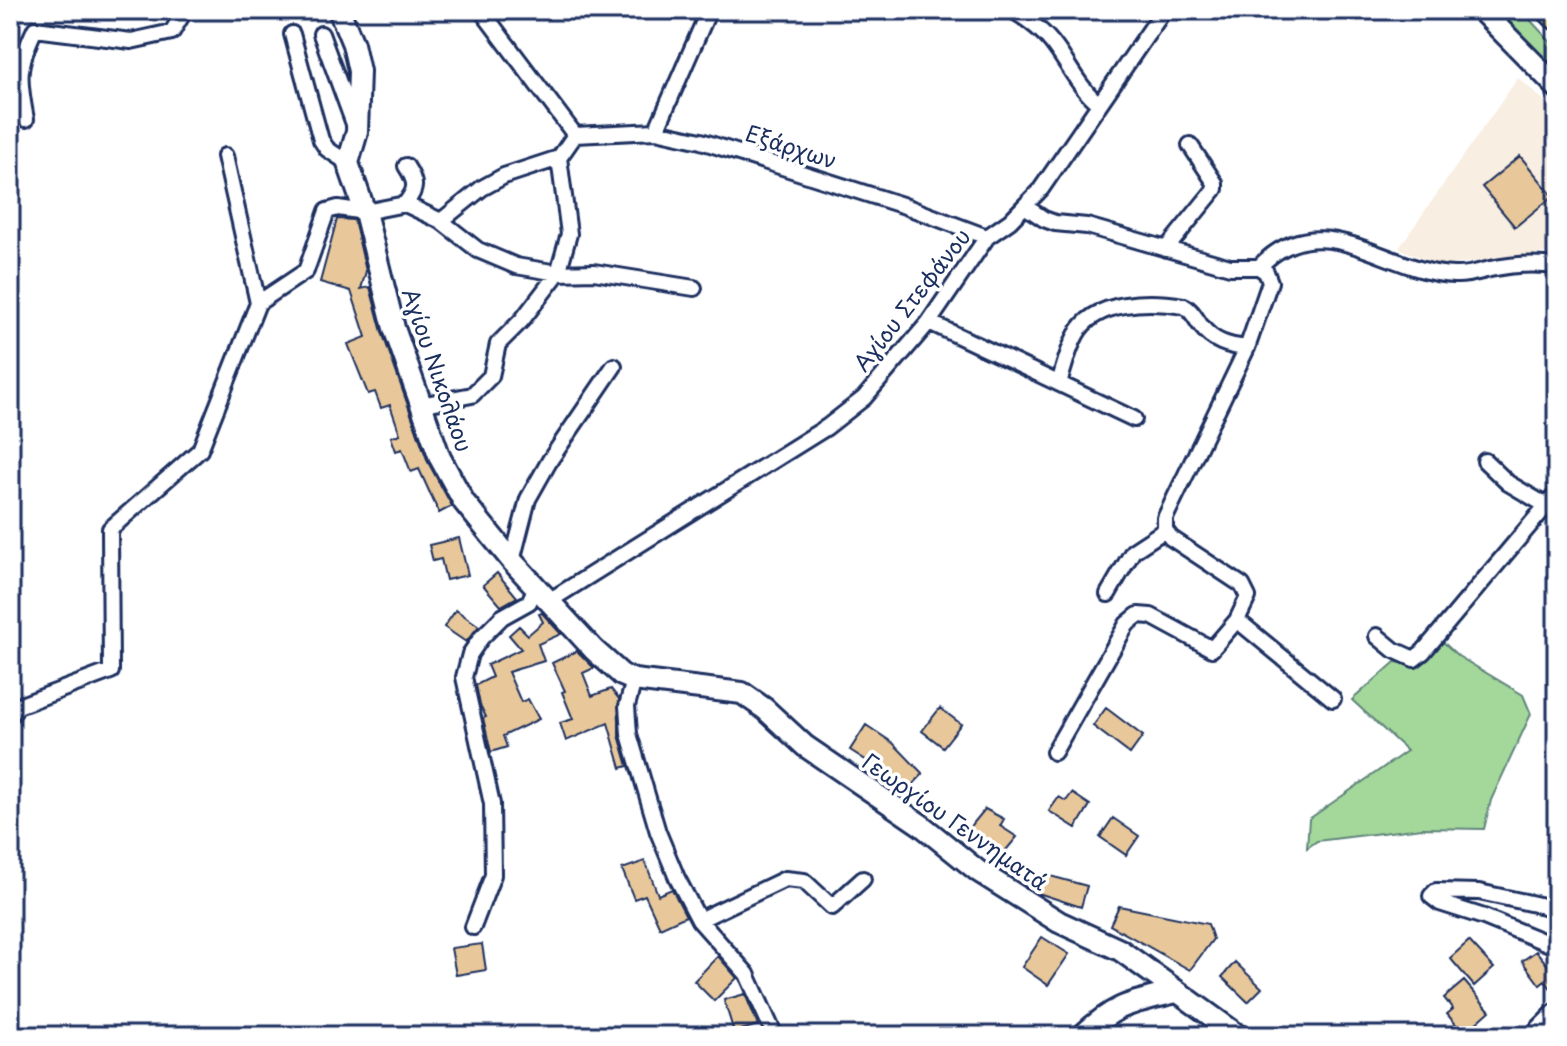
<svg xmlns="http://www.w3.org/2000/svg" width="1567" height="1046" font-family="'Playpen Sans',sans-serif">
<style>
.built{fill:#f8eee1}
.green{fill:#a4d89a;stroke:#60847c;stroke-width:2}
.building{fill:#e8c89a;stroke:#1b2f5e;stroke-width:2}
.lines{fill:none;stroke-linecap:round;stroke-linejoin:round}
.street-casing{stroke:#1b2f5e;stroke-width:20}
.secondary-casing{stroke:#1b2f5e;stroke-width:26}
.highway-casing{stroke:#1b2f5e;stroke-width:32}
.street{stroke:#fff;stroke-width:14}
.secondary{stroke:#fff;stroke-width:20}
.highway{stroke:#ffdf80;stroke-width:26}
.labels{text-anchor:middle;stroke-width:7;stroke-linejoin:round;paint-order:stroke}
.street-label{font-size:22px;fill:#1b2f5e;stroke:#fff}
</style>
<rect width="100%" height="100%" fill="#fff"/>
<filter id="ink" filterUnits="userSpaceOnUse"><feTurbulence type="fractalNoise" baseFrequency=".0125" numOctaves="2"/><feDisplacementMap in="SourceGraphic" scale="16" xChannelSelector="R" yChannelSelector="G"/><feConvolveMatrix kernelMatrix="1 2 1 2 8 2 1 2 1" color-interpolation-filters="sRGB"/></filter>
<g filter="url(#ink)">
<path class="built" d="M 1518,78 L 1557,112 L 1557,256 L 1545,253 L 1440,266 L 1399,248 Z"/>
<path class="green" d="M 1485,10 L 1521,10 L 1557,49 L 1557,82 Z
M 1440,639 L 1458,656 L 1523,695 L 1531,714 L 1491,800 L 1484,829 L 1422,828 L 1317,841 L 1307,848 L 1309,819 L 1407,751 L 1352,700 L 1395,662 L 1409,664 Z"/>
<path class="building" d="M 1520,156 L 1553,196 L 1515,227 L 1482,187 Z
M 337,219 L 354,220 L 366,271 L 361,289 L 370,287 L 382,332 L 428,462 L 452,506 L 439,513 L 419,469 L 411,472 L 402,449 L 396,451 L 391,437 L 400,434 L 390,405 L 381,408 L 375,392 L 368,394 L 348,344 L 366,337 L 351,291 L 320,282 Z
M 459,538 L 468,575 L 446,580 L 441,559 L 433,561 L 429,545 Z
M 497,573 L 517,597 L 501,606 L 483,585 Z
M 456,610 L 479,626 L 466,642 L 444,627 Z
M 542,613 L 561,634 L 538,644 L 544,661 L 508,672 L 521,702 L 528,699 L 539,719 L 503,736 L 507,747 L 491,752 L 483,718 L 486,717 L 480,705 L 476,685 L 492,677 L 487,665 L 521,649 L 509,635 L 519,626 L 528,635 L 543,622 L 539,614 Z
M 577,651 L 594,668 L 583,673 L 592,696 L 611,689 L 619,699 L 619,735 L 628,766 L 621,768 L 608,723 L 566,741 L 560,723 L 573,719 L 562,692 L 565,691 L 552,663 Z
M 940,708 L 961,724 L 943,747 L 922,731 Z
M 1106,708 L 1143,736 L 1130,754 L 1093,726 Z
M 866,725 L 893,743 L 923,774 L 903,795 L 886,778 L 889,775 L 850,750 Z
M 1072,793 L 1090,805 L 1076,828 L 1049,811 L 1059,797 L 1066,801 Z
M 985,809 L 1004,819 L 1000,826 L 1017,837 L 1002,855 L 963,836 Z
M 1113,818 L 1139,836 L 1126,855 L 1100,837 Z
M 645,861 L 658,895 L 672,889 L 686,916 L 660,928 L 645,895 L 634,899 L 622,869 Z
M 1043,874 L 1087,886 L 1081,907 L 1038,893 Z
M 1119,906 L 1208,924 L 1213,939 L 1190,970 L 1110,925 Z
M 1042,937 L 1069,954 L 1048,985 L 1022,967 Z
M 1469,941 L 1494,968 L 1474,986 L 1450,958 Z
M 482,944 L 486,970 L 456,975 L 451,948 Z
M 1536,951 L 1550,968 L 1557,963 L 1557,996 L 1545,981 L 1540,985 L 1522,961 Z
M 718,956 L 737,978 L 714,1001 L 694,981 Z
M 1235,962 L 1262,988 L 1248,1002 L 1222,977 Z
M 1464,981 L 1490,1011 L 1464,1034 L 1447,1014 L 1453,1009 L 1444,998 Z
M 745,994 L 758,1025 L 734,1032 L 724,1000 Z"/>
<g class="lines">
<g class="street-casing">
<path id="street" d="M 481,10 L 575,135
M 1012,10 C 1029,20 1045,32 1056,48 C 1070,67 1080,89 1099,104
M 292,34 L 321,140 L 327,149 L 348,163
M 321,34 L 354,124
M 26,119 C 18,78 17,67 35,29 L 131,41 L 172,32 L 185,10
M 656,131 L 709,10
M 575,135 L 656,131 L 701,141 L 902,205 L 987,237
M 225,156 L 258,303
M 405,204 C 417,189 417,183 406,166
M 1026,207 L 1044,219 L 1055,223 L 1087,226 L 1230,267 L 1259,267 L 1266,272 L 1270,282 L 1247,348 L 1165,518 L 1165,530 L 1171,538 L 1242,585 L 1248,597 L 1237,620 L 1212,649 L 1151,616 L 1138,615 L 1127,624 L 1054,752
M 441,221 L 482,188 L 504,176 L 559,158
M 1166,249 L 1215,189 L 1215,183 L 1190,145
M 1259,267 C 1321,201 1386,273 1454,275 C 1466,276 1478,272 1490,269 C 1513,264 1534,263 1557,266
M 929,322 L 1134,419
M 1059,383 C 1064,368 1068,349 1076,335 C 1094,300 1150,300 1184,306 C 1193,311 1195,318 1201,326 C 1213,342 1228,346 1247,348
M 420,405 L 472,395 L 491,376 L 498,344 L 522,320 L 558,273 L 569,234 L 559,158 L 575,135
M 1485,461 L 1508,483 L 1547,506
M 512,561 L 528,499 L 550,460 L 614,366
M 1108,594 L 1133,551 L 1165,530
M 549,601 L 827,427 L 864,398 L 929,322 L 987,237 L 1010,221 L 1041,189 L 1164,10
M 1237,620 L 1333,699
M 1377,636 L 1394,650 L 1414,659 L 1423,652 L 1557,493
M 634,680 L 627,706 L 629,734 L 658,832 L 677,878 L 699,920 L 747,974 L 775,1036
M 10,716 L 18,706 L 111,671 L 110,529 L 200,450 L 258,303 L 306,271 L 327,211 L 338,208 L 365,212 L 405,204 L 441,221 L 478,250 L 516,266 L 558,273 L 594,272 L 694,288
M 1553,908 L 1479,892 L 1436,891 L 1431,896 L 1440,903 L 1484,917 L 1557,947
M 699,920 L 785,879 L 804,881 L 832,907 L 863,879
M 473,927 L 493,875 L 492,804 L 464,677 L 470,654 L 481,638 L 502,617 L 529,602 L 536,587"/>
</g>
<g class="secondary-casing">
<path id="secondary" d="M 339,10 L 353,44 L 359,71 L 357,132 L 348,163 L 365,212 L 394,328 L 440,458 L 464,502 L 512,561 L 594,650 L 622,675 L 634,680 L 742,693 L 765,709 L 805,746 L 921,825 L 978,871 L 1059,922 L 1120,950 L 1239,1036
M 1481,10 L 1557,87
M 1082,1036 C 1117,1003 1131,1003 1176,992
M 1535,1036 L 1557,1014"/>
</g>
<g class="highway-casing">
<path id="highway" d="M 1551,10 L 1557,16"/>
</g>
<use href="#street" class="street"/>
<use href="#secondary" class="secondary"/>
<use href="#highway" class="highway"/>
</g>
</g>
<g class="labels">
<g class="street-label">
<text transform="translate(791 147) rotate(18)" y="8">Εξάρχων</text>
<text transform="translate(912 300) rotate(-52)" y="8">Αγίου Στεφάνου</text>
<text transform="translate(437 370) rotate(71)" y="8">Αγίου Νικολάου</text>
<text transform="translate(955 822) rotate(35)" y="8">Γεωργίου Γεννηματά</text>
</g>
</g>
<rect width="1567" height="1046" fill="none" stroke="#fff" stroke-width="40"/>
<rect x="20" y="20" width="1527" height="1006" fill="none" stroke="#1b2f5e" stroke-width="3" filter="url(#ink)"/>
</svg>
